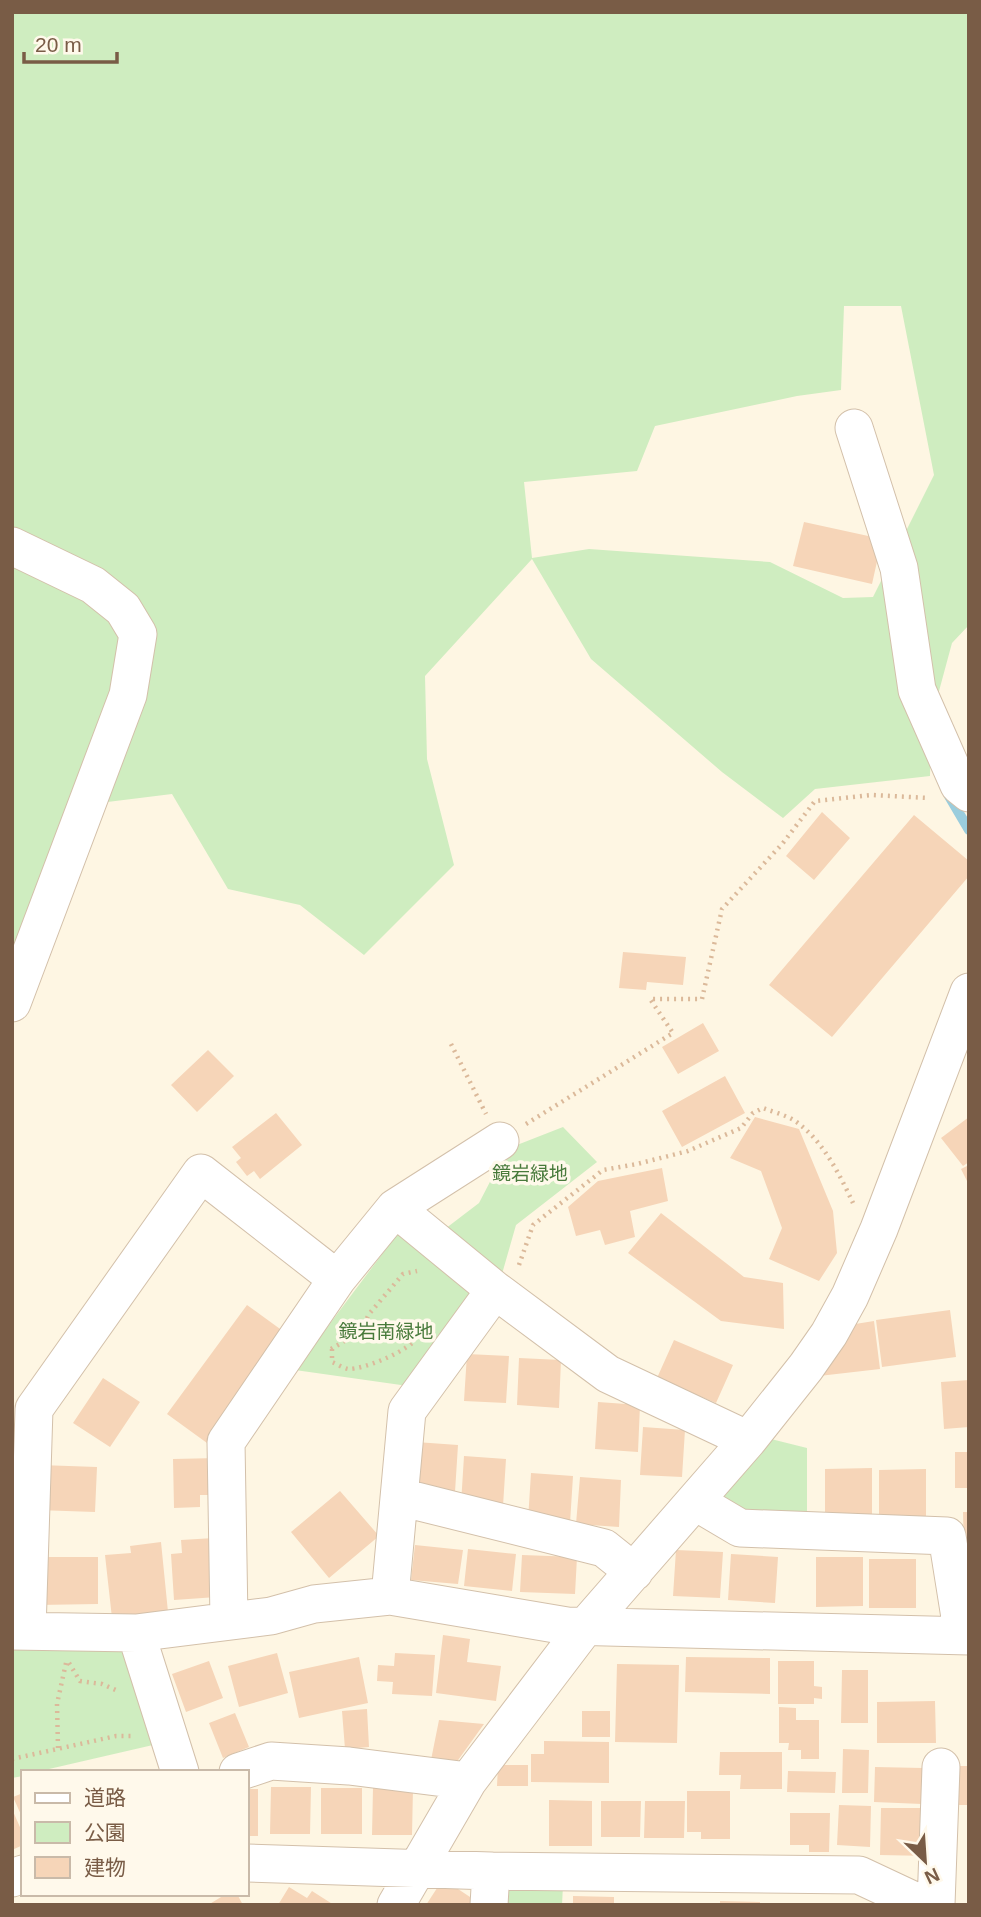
<svg xmlns="http://www.w3.org/2000/svg" width="981" height="1917" font-family="Arial,'Noto Sans JP',sans-serif">
<style>
.green{fill:#cfedc0;fill-rule:evenodd}
.lines{fill:none;stroke-linecap:round;stroke-linejoin:round}
.stream{stroke:#9acddd;stroke-width:10}
.building{fill:#f6d5b8}
.minor-casing{stroke:#d3c0aa;stroke-width:39}
.path{stroke:#dbb99a;stroke-width:4.5;stroke-dasharray:2 5;stroke-linecap:butt}
.minor{stroke:#fff;stroke-width:37}
.labels{text-anchor:middle;stroke-width:7;stroke-linejoin:round;paint-order:stroke}
.park-label{font-size:19px;fill:#487a3b;stroke:#fff9eb}
</style>
<rect width="100%" height="100%" fill="#fef6e3"/>
<path class="green" d="M 12,12 L 969,12 L 969,625 L 952,643 L 932,717 L 930,776 L 815,789 L 783,818 L 722,772 L 591,659 L 532,559 L 425,676 L 427,759 L 454,865 L 364,955 L 300,905 L 228,889 L 172,794 L 67,807 L 12,957 ZM 844,306 L 901,306 L 934,475 L 873,597 L 843,598 L 770,562 L 589,549 L 532,558 L 524,482 L 637,471 L 655,426 L 797,396 L 841,390 Z
M 563,1127 L 597,1162 L 516,1225 L 500,1281 L 441,1232 L 479,1203 L 507,1149 Z
M 398,1233 L 475,1290 L 408,1386 L 295,1370 Z
M 763,1437 L 807,1448 L 807,1519 L 751,1520 L 714,1496 Z
M 125,1646 L 153,1745 L 36,1772 L 23,1772 L 23,1776 L 12,1778 L 12,1647 Z
M 509,1883 L 563,1885 L 562,1905 L 507,1905 Z"/>
<g class="lines">
<path class="stream" d="M 949,796 L 969,830"/>
</g>
<path class="building" d="M 804,522 L 882,539 L 872,584 L 793,566 Z
M 822,812 L 850,838 L 814,880 L 786,856 Z
M 914,815 L 969,861 L 969,876 L 832,1037 L 769,985 Z
M 623,952 L 686,957 L 683,985 L 647,982 L 646,990 L 619,988 Z
M 703,1023 L 719,1051 L 678,1074 L 662,1047 Z
M 208,1050 L 234,1076 L 197,1112 L 171,1085 Z
M 725,1076 L 745,1113 L 682,1147 L 662,1111 Z
M 276,1113 L 302,1145 L 260,1179 L 254,1171 L 247,1176 L 236,1162 L 241,1158 L 232,1147 Z
M 755,1117 L 799,1129 L 833,1211 L 837,1253 L 819,1281 L 769,1259 L 782,1228 L 761,1171 L 730,1158 Z
M 969,1117 L 969,1162 L 963,1166 L 941,1138 Z
M 969,1165 L 969,1185 L 961,1169 Z
M 662,1168 L 668,1201 L 630,1211 L 635,1237 L 605,1245 L 600,1230 L 576,1236 L 568,1207 L 598,1181 Z
M 661,1213 L 744,1277 L 783,1283 L 784,1329 L 721,1321 L 628,1253 Z
M 247,1305 L 287,1334 L 207,1443 L 167,1414 Z
M 950,1310 L 956,1357 L 882,1367 L 876,1320 Z
M 874,1321 L 880,1369 L 819,1376 L 849,1325 Z
M 674,1340 L 733,1365 L 716,1403 L 657,1378 Z
M 467,1354 L 509,1356 L 506,1403 L 464,1401 Z
M 519,1358 L 561,1360 L 559,1408 L 517,1405 Z
M 103,1378 L 140,1402 L 110,1447 L 73,1423 Z
M 969,1380 L 969,1427 L 944,1429 L 941,1382 Z
M 598,1402 L 640,1405 L 638,1452 L 595,1449 Z
M 643,1427 L 685,1430 L 682,1477 L 640,1475 Z
M 416,1442 L 458,1445 L 455,1492 L 413,1490 Z
M 955,1452 L 969,1452 L 969,1488 L 955,1488 Z
M 464,1456 L 506,1459 L 503,1506 L 461,1504 Z
M 218,1458 L 219,1495 L 200,1495 L 200,1507 L 174,1508 L 173,1459 Z
M 40,1465 L 97,1467 L 95,1512 L 37,1510 Z
M 872,1468 L 872,1517 L 825,1518 L 825,1469 Z
M 926,1469 L 926,1518 L 879,1519 L 879,1470 Z
M 531,1473 L 573,1476 L 570,1523 L 528,1520 Z
M 580,1477 L 621,1480 L 619,1527 L 576,1524 Z
M 340,1491 L 379,1536 L 329,1578 L 291,1532 Z
M 963,1512 L 969,1512 L 969,1550 L 964,1551 Z
M 214,1538 L 217,1597 L 174,1600 L 171,1554 L 182,1553 L 181,1540 Z
M 161,1542 L 168,1612 L 112,1618 L 105,1555 L 131,1553 L 130,1546 Z
M 415,1545 L 463,1550 L 458,1584 L 411,1580 Z
M 468,1549 L 516,1554 L 512,1591 L 464,1586 Z
M 676,1550 L 723,1552 L 720,1598 L 673,1596 Z
M 731,1554 L 778,1557 L 775,1603 L 728,1600 Z
M 522,1555 L 577,1557 L 575,1594 L 520,1592 Z
M 37,1557 L 98,1557 L 98,1604 L 38,1605 Z
M 816,1557 L 863,1557 L 863,1606 L 816,1607 Z
M 869,1559 L 916,1559 L 916,1608 L 869,1608 Z
M 443,1635 L 470,1639 L 467,1662 L 501,1666 L 496,1701 L 436,1693 Z
M 277,1653 L 288,1693 L 239,1707 L 228,1666 Z
M 395,1653 L 435,1655 L 432,1696 L 392,1694 L 393,1682 L 377,1681 L 378,1665 L 394,1666 Z
M 359,1657 L 368,1703 L 299,1718 L 289,1672 Z
M 686,1657 L 770,1658 L 770,1694 L 685,1692 Z
M 209,1661 L 223,1698 L 186,1712 L 172,1674 Z
M 778,1661 L 814,1661 L 814,1686 L 822,1687 L 822,1699 L 814,1698 L 814,1704 L 778,1704 Z
M 617,1664 L 679,1665 L 677,1743 L 615,1742 Z
M 842,1670 L 868,1670 L 868,1723 L 841,1723 Z
M 935,1701 L 936,1743 L 877,1743 L 877,1702 Z
M 779,1707 L 796,1708 L 796,1720 L 819,1720 L 819,1759 L 801,1759 L 801,1750 L 788,1750 L 789,1743 L 779,1743 Z
M 367,1709 L 369,1747 L 345,1749 L 342,1711 Z
M 582,1711 L 610,1711 L 610,1737 L 582,1737 Z
M 235,1713 L 249,1747 L 223,1758 L 209,1723 Z
M 439,1720 L 484,1724 L 456,1763 L 431,1760 Z
M 544,1741 L 609,1742 L 609,1783 L 531,1782 L 531,1754 L 544,1754 Z
M 843,1749 L 869,1750 L 868,1793 L 842,1793 Z
M 720,1752 L 782,1752 L 782,1789 L 740,1789 L 741,1775 L 719,1775 Z
M 498,1765 L 528,1765 L 528,1786 L 497,1786 Z
M 957,1766 L 969,1766 L 969,1805 L 955,1805 Z
M 875,1767 L 923,1768 L 922,1804 L 874,1802 Z
M 788,1771 L 836,1772 L 835,1793 L 787,1792 Z
M 271,1787 L 311,1787 L 310,1834 L 270,1834 Z
M 321,1788 L 362,1788 L 362,1834 L 321,1834 Z
M 373,1788 L 413,1788 L 412,1835 L 372,1835 Z
M 247,1789 L 258,1789 L 258,1836 L 247,1836 Z
M 687,1791 L 730,1791 L 730,1839 L 701,1839 L 701,1832 L 687,1832 Z
M 23,1793 L 23,1819 L 13,1797 Z
M 549,1800 L 592,1801 L 592,1846 L 549,1846 Z
M 601,1801 L 641,1801 L 640,1837 L 601,1837 Z
M 645,1801 L 685,1801 L 684,1838 L 644,1838 Z
M 839,1805 L 871,1806 L 870,1847 L 837,1845 Z
M 881,1808 L 928,1808 L 928,1856 L 880,1855 Z
M 12,1809 L 23,1834 L 23,1845 L 12,1850 Z
M 790,1813 L 830,1813 L 829,1852 L 809,1852 L 809,1845 L 790,1845 Z
M 443,1879 L 482,1905 L 426,1905 Z
M 289,1887 L 307,1898 L 312,1891 L 334,1905 L 278,1905 Z
M 226,1894 L 237,1894 L 243,1905 L 208,1905 Z
M 573,1896 L 614,1897 L 614,1905 L 573,1905 Z
M 720,1901 L 760,1902 L 760,1905 L 720,1905 Z"/>
<g class="lines">
<g class="minor-casing">
<path id="minor" d="M 854,428 L 899,568 L 917,690 L 959,785 L 969,793
M 12,546 L 93,585 L 123,609 L 138,634 L 128,695 L 12,1003
M 395,1208 L 500,1141
M 399,1500 L 416,1501 L 604,1548 L 634,1572
M 696,1502 L 740,1528 L 947,1536 L 963,1636
M 390,1596 L 407,1411 L 495,1290
M 229,1620 L 226,1442 L 337,1279 L 395,1208 L 495,1290 L 608,1374 L 748,1440
M 12,1631 L 136,1633 L 271,1616 L 314,1604 L 390,1596 L 567,1626 L 969,1636
M 27,1631 L 34,1409 L 201,1173 L 337,1279
M 136,1633 L 180,1772
M 238,1772 L 271,1761 L 349,1766 L 468,1781
M 247,1863 L 491,1871 L 859,1875 L 923,1905
M 12,1878 L 23,1874
M 396,1905 L 468,1781 L 585,1627 L 748,1440 L 806,1367 L 829,1334 L 850,1296 L 879,1229 L 969,992
M 489,1905 L 491,1871
M 936,1905 L 941,1767"/>
</g>
<path class="path" d="M 451,1044 L 486,1114
M 526,1124 L 673,1033 L 650,999 L 702,999 L 722,909 L 783,843 L 815,801 L 872,795 L 929,798
M 519,1265 L 533,1225 L 603,1170 L 637,1164 L 688,1151 L 741,1128 L 753,1113 L 763,1108 C 773,1112 786,1115 795,1121 C 822,1139 840,1175 853,1203
M 331,1349 L 360,1332 L 369,1314 L 403,1274 L 417,1271
M 332,1349 L 332,1362 C 337,1364 343,1368 348,1369 C 364,1369 400,1354 412,1343
M 69,1663 L 80,1681 L 102,1684 L 118,1691
M 58,1748 L 57,1704 L 66,1663
M 12,1759 L 116,1736 L 135,1736"/>
<use href="#minor" class="minor"/>
</g>
<g class="labels">
<g class="park-label">
<text x="530" y="1180">鏡岩緑地</text>
<text x="386" y="1338">鏡岩南緑地</text>
</g>
</g>
<rect width="981" height="1917" fill="none" stroke="#795c46" stroke-width="28"/>
<rect x="21" y="1770" width="228" height="126" fill="#fff9eb" stroke="#c9baa9" stroke-width="2"/>
<rect x="35" y="1793" width="35" height="10" fill="#ffffff" stroke="#c9baa9" stroke-width="2"/>
<text x="84" y="1805" font-size="21" fill="#795c46">道路</text>
<rect x="35" y="1822" width="35" height="21" fill="#cfedc0" stroke="#c9baa9" stroke-width="2"/>
<text x="84" y="1840" font-size="21" fill="#795c46">公園</text>
<rect x="35" y="1857" width="35" height="21" fill="#f6d5b8" stroke="#c9baa9" stroke-width="2"/>
<text x="84" y="1875" font-size="21" fill="#795c46">建物</text>
<g transform="translate(925 1861) rotate(155)" stroke="#fff9eb" stroke-width="5" paint-order="stroke">
<path d="M0-5L12 26L0 18L-12 26Z" fill="#795c46"/>
<text y="-10" font-size="19" font-weight="bold" text-anchor="middle" fill="#795c46">N</text>
</g>
<path d="M24 52v10h93v-10" fill="none" stroke="#795c46" stroke-width="3.5"/>
<text x="35" y="52" font-size="21" fill="#795c46" stroke="#fff9eb" stroke-width="5" paint-order="stroke">20 m</text>
</svg>
